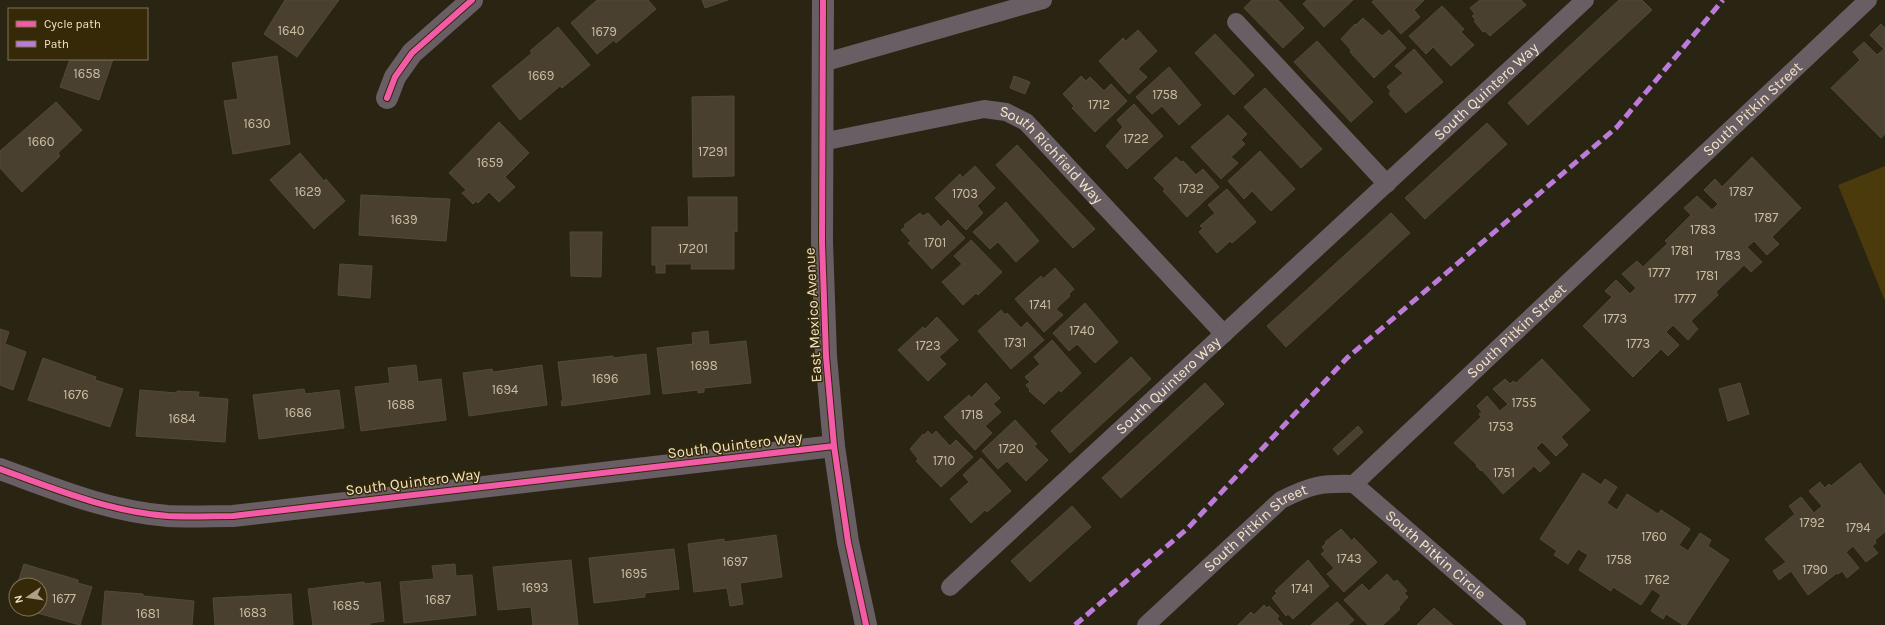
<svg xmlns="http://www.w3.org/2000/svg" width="1885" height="625" font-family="Karla,sans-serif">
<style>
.green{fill:#4b3a0c}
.building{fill:#4a402f;stroke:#544938}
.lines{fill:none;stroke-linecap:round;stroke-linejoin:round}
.service{stroke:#685e64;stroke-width:18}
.minor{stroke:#685e64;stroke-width:22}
.tertiary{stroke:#685e64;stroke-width:22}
.quiet{stroke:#bd7bd9;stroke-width:5;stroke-dasharray:10 5;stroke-linecap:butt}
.cycleway-casing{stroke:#352908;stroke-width:8}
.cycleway{stroke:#f35aa7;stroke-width:6}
.labels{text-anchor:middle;stroke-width:3;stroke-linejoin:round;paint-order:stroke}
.number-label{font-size:13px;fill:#c8bca1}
.street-label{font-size:15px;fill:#f2e5c7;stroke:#352908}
</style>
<rect width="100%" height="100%" fill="#2a2412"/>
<path class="green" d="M 1885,166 L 1885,301 L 1838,185 Z"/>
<path class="building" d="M 285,0 L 339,0 L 297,57 L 264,34 Z
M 597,0 L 648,0 L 656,9 L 616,43 L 614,40 L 597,54 L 571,23 Z
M 702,0 L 728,0 L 705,8 Z
M 1252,0 L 1278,0 L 1304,28 L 1283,48 L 1244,8 Z
M 1307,0 L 1353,0 L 1324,27 L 1303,4 Z
M 1374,0 L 1424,0 L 1414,10 L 1420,17 L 1401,34 L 1372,2 Z
M 1480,0 L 1521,0 L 1526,5 L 1490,36 L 1485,31 L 1483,32 L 1474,21 L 1476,20 L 1472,16 L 1475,14 L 1470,8 Z
M 1619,0 L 1642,0 L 1652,10 L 1528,125 L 1508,103 Z
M 1442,6 L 1464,29 L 1461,32 L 1474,45 L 1451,66 L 1433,47 L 1426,54 L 1409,36 Z
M 1363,18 L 1382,36 L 1389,30 L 1406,48 L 1374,78 L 1350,52 L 1351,50 L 1341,39 L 1355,24 L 1356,25 Z
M 1881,24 L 1885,28 L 1885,134 L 1881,138 L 1831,88 L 1860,60 L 1853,52 L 1864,42 L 1877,55 L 1884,49 L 1870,35 Z
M 558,27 L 590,65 L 562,88 L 560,86 L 520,120 L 492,86 L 532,53 L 530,51 Z
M 1138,30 L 1157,51 L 1138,69 L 1147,77 L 1129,94 L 1099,61 L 1123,38 L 1126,41 Z
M 1215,34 L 1254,75 L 1234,95 L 1195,53 Z
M 1317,41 L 1373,102 L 1351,122 L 1294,62 Z
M 1414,49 L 1443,82 L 1406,113 L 1389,94 L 1391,91 L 1387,87 L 1403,73 L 1395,66 Z
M 277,56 L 290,144 L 233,154 L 224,101 L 238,99 L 232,63 Z
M 70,59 L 113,59 L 99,100 L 60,87 Z
M 1169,67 L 1201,105 L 1179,125 L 1162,106 L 1152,114 L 1136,97 Z
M 1014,76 L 1030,82 L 1025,94 L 1010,88 Z
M 1081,76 L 1086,81 L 1090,77 L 1104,91 L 1111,84 L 1127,101 L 1095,132 L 1072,108 L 1074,106 L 1063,94 Z
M 1265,88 L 1322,149 L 1301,168 L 1244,107 Z
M 734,96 L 734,176 L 693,177 L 692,97 Z
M 56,102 L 82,130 L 58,153 L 60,156 L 22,192 L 0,168 L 0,151 Z
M 1134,104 L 1163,136 L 1127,169 L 1106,146 L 1123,127 L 1117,120 Z
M 1228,115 L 1247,134 L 1241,140 L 1245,144 L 1231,157 L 1238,163 L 1221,179 L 1191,147 Z
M 499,122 L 529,153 L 505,177 L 515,187 L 499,202 L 489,192 L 478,203 L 476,201 L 473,204 L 462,193 L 466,190 L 449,173 Z
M 1487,123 L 1507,144 L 1425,219 L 1405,198 Z
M 1017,145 L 1095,229 L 1073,248 L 996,165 Z
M 1260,151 L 1295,189 L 1271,211 L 1252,191 L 1244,199 L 1228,181 Z
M 300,153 L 324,181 L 326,179 L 345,201 L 314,229 L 270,180 Z
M 1176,157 L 1181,162 L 1183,161 L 1196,175 L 1203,169 L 1219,187 L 1187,217 L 1163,191 L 1165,189 L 1154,178 Z
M 1752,157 L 1801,208 L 1772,237 L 1779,244 L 1767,255 L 1754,241 L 1747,247 L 1762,262 L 1751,272 L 1744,265 L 1716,292 L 1718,295 L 1691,321 L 1698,329 L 1688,340 L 1673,325 L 1666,332 L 1679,345 L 1668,356 L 1661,349 L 1633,377 L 1583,326 L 1612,297 L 1605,291 L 1616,280 L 1630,294 L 1636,288 L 1622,274 L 1637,261 L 1643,267 L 1668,243 L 1665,241 L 1691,215 L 1684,208 L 1697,196 L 1712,210 L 1718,204 L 1704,190 L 1715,179 L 1722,187 Z
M 975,166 L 995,188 L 977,206 L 983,213 L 966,230 L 935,198 L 960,174 L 962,178 Z
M 1227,189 L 1256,222 L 1232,243 L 1230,241 L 1217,253 L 1199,232 L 1203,228 L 1200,226 L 1215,213 L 1208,205 Z
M 361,195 L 450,199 L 446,241 L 359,235 Z
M 688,197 L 737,197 L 737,232 L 734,231 L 734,269 L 691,269 L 692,264 L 665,264 L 665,273 L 656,273 L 656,265 L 652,265 L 652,227 L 689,227 Z
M 1006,202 L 1039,241 L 1016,262 L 998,242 L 990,249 L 973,232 Z
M 920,213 L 923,216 L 928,213 L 941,227 L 948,220 L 965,238 L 932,269 L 908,243 L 911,241 L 901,230 L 906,226 L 904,225 Z
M 1391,213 L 1410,233 L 1286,347 L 1267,326 Z
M 570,232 L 602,232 L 601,277 L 571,276 Z
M 971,240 L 1002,272 L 978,295 L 976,293 L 963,305 L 942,282 L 962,264 L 954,256 Z
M 340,264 L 372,266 L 370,298 L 338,295 Z
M 1055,268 L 1074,289 L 1069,294 L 1070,296 L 1056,309 L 1063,315 L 1044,332 L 1015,299 L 1041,276 L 1043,279 Z
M 1085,303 L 1118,342 L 1095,363 L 1077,344 L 1069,351 L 1053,333 Z
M 1001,310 L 1005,315 L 1007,313 L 1021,328 L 1027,322 L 1044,340 L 1011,369 L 978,331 Z
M 937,317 L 958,340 L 939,357 L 946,364 L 928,381 L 898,350 L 923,327 L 925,329 Z
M 0,329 L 9,332 L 5,344 L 26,352 L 13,390 L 0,385 Z
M 708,331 L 709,345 L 746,341 L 751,383 L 704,388 L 704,392 L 698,393 L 698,390 L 663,394 L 657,348 L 693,344 L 692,333 Z
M 1052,340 L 1081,373 L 1061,392 L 1059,390 L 1044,404 L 1029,391 L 1030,390 L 1026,385 L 1030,382 L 1025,377 L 1040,364 L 1034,357 Z
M 646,354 L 650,394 L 562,406 L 561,401 L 563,401 L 558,362 L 613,356 L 613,358 Z
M 1131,357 L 1151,379 L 1070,453 L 1051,431 Z
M 43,358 L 96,377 L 95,380 L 123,389 L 110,427 L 28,400 Z
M 1542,359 L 1590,410 L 1561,437 L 1568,445 L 1556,456 L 1542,442 L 1536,448 L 1550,463 L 1540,472 L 1534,466 L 1503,494 L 1482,470 L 1481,471 L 1476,466 L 1477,465 L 1454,443 L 1481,417 L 1479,414 L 1482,412 L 1477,406 L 1487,396 L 1500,411 L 1508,404 L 1493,389 L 1505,379 L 1510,384 L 1513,381 L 1516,383 Z
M 416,365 L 418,382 L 441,379 L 446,420 L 361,431 L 355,387 L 390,383 L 388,368 Z
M 542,365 L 547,405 L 469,416 L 463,373 L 492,369 L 493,372 Z
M 986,383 L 1000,398 L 993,404 L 1001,412 L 985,426 L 992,433 L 975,450 L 944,417 L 969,395 L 971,398 Z
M 1205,383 L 1224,404 L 1121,498 L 1102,478 Z
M 1740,383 L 1749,414 L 1728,421 L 1719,389 Z
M 304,389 L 305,394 L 339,390 L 344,428 L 259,439 L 253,395 Z
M 140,390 L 177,393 L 177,391 L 199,392 L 198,397 L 228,399 L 225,442 L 136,436 Z
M 1015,420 L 1037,444 L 1034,446 L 1048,460 L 1026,481 L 1007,461 L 998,469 L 982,451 Z
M 1358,426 L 1363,432 L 1338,455 L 1333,449 Z
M 928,431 L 932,435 L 936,431 L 950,446 L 956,440 L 973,457 L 941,487 L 916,461 L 918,459 L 910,449 L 923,434 L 924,435 Z
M 981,458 L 1011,491 L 987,512 L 985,510 L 971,523 L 950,499 L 969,482 L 963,475 Z
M 1860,463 L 1885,496 L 1885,532 L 1875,540 L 1876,543 L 1872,546 L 1878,553 L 1866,562 L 1853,546 L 1846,552 L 1859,568 L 1847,578 L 1842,571 L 1838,574 L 1837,573 L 1808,595 L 1791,571 L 1779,580 L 1773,571 L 1786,562 L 1765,539 L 1795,514 L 1789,506 L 1801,497 L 1814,513 L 1822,506 L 1809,491 L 1820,482 L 1825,488 L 1829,484 L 1831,486 Z
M 1583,473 L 1601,485 L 1605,479 L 1617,487 L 1607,503 L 1617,510 L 1627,494 L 1658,514 L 1661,510 L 1690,529 L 1679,545 L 1688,551 L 1700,533 L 1711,540 L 1708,546 L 1729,560 L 1686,625 L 1683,625 L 1666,614 L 1663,619 L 1651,611 L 1661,595 L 1652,589 L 1641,605 L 1613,587 L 1611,591 L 1579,570 L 1588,555 L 1578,549 L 1568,564 L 1554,555 L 1557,551 L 1540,539 Z
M 1072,506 L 1091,527 L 1030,582 L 1011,561 Z
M 1341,529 L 1352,541 L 1354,538 L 1377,562 L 1344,592 L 1327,574 L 1334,568 L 1321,554 L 1325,551 L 1322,547 L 1326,543 L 1325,542 Z
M 776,535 L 782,577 L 740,583 L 743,604 L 730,606 L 727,588 L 694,592 L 688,544 L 724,539 L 724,542 Z
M 674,549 L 679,589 L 645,593 L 645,597 L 594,603 L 589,558 Z
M 571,560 L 578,625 L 533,625 L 531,607 L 498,610 L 493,567 Z
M 1308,560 L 1329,586 L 1293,619 L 1288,614 L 1286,616 L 1272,598 L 1277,593 L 1275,591 Z
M 24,564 L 78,580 L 78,583 L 92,587 L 80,625 L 23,609 L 40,609 L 40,585 L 17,585 Z
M 455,564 L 456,576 L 472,575 L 476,615 L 404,623 L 400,582 L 434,579 L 432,566 Z
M 1387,574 L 1394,582 L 1397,580 L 1407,591 L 1404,593 L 1408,597 L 1399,607 L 1400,609 L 1383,625 L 1368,625 L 1344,600 L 1362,584 L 1369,591 Z
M 364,582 L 365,584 L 380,582 L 384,621 L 370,623 L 370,625 L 313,625 L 308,589 Z
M 16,590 L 16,607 L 11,606 Z
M 105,591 L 143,594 L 143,596 L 194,601 L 192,625 L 102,625 Z
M 291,594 L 293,625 L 215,625 L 213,598 Z
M 1337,602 L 1354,620 L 1348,625 L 1311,625 Z
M 1264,605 L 1267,608 L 1269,606 L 1279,616 L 1277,619 L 1283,625 L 1238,625 L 1251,612 L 1254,615 Z
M 1434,608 L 1453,625 L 1417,625 Z"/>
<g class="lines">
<g class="service">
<path d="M 1236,22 L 1387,184"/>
<path d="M 822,63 L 1043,0"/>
<path id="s1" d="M 822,142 L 984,109 L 1006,112 L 1026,122 L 1224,334"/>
<path id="s2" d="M 1354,484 L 1517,625"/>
<path id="s3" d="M 950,587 L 1585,0"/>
<path id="s4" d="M 1146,625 L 1281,500 C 1311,485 1321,483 1354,484 L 1868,0"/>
</g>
<path class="minor" d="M 387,98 L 395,77 L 412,53 L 472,0
M 0,469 C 55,489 110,512 168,516 C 190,517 212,516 233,516 L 834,446"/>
<path class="tertiary" d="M 823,0 L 822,242 L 826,356 L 834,446 L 848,542 L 866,625"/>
<path class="quiet" d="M 1075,625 L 1188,528 L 1347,358 L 1617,127 L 1723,0"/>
<g class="cycleway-casing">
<path id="cycleway" d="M 823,0 L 822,242 L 826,356 L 834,446 L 848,542 L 866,625
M 387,98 L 395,77 L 412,53 L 472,0
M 0,469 C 55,489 110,512 168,516 C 190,517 212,516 233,516 L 834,446"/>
</g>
<use href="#cycleway" class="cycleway"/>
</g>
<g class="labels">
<g class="number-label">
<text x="291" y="35">1640</text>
<text x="604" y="36">1679</text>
<text x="87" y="78">1658</text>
<text x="541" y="80">1669</text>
<text x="1165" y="99">1758</text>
<text x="1099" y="109">1712</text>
<text x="257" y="128">1630</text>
<text x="1136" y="143">1722</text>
<text x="41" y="146">1660</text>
<text x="713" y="156">17291</text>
<text x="490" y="167">1659</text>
<text x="1191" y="193">1732</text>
<text x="308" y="196">1629</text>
<text x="1741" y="196">1787</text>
<text x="965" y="198">1703</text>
<text x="1766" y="222">1787</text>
<text x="404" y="224">1639</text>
<text x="1703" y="234">1783</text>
<text x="935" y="247">1701</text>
<text x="693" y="253">17201</text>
<text x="1682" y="255">1781</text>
<text x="1728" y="260">1783</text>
<text x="1659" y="277">1777</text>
<text x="1707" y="280">1781</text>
<text x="1685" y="303">1777</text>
<text x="1040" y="309">1741</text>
<text x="1615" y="323">1773</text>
<text x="1082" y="335">1740</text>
<text x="1015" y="347">1731</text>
<text x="1638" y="348">1773</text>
<text x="928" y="350">1723</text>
<text x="704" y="370">1698</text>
<text x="605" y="383">1696</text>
<text x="505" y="394">1694</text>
<text x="76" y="399">1676</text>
<text x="1524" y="407">1755</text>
<text x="401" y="409">1688</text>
<text x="298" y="417">1686</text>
<text x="972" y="419">1718</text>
<text x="182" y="423">1684</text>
<text x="1501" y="431">1753</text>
<text x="1011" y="453">1720</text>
<text x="944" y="465">1710</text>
<text x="1504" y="477">1751</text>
<text x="1812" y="527">1792</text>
<text x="1858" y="532">1794</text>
<text x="1654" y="541">1760</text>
<text x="1349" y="563">1743</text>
<text x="1619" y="564">1758</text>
<text x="735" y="566">1697</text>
<text x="1815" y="574">1790</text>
<text x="634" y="578">1695</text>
<text x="1657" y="584">1762</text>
<text x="535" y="592">1693</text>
<text x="1302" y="593">1741</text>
<text x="64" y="603">1677</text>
<text x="438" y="604">1687</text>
<text x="346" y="610">1685</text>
<text x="253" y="617">1683</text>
<text x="148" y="618">1681</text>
</g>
<g class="street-label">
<text dy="5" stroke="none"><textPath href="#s3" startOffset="730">South Quintero Way</textPath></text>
<text dy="5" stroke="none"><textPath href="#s4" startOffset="807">South Pitkin Street</textPath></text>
<text dy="5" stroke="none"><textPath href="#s1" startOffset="250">South Richfield Way</textPath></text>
<text transform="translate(813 315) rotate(-93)" y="5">East Mexico Avenue</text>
<text dy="5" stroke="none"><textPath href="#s4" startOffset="483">South Pitkin Street</textPath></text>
<text dy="5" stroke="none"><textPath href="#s3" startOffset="297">South Quintero Way</textPath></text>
<text transform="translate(735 445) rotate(-7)" y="5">South Quintero Way</text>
<text transform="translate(413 482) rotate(-7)" y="5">South Quintero Way</text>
<text dy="5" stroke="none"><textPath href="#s4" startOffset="147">South Pitkin Street</textPath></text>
<text dy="5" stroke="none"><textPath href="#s2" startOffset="108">South Pitkin Circle</textPath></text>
</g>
</g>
<rect x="8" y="8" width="140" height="52" fill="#352908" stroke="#817454"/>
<rect x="16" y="21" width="20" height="6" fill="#f35aa7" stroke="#817454"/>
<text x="44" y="28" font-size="12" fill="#f2e5c7">Cycle path</text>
<rect x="16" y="41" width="20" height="6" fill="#bd7bd9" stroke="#817454"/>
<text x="44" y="48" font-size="12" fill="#f2e5c7">Path</text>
<g transform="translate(28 597) rotate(257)"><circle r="19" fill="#352908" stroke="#817454"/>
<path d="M0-3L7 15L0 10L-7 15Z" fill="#aca188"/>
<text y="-6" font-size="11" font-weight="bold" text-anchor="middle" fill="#f2e5c7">N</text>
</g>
</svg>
